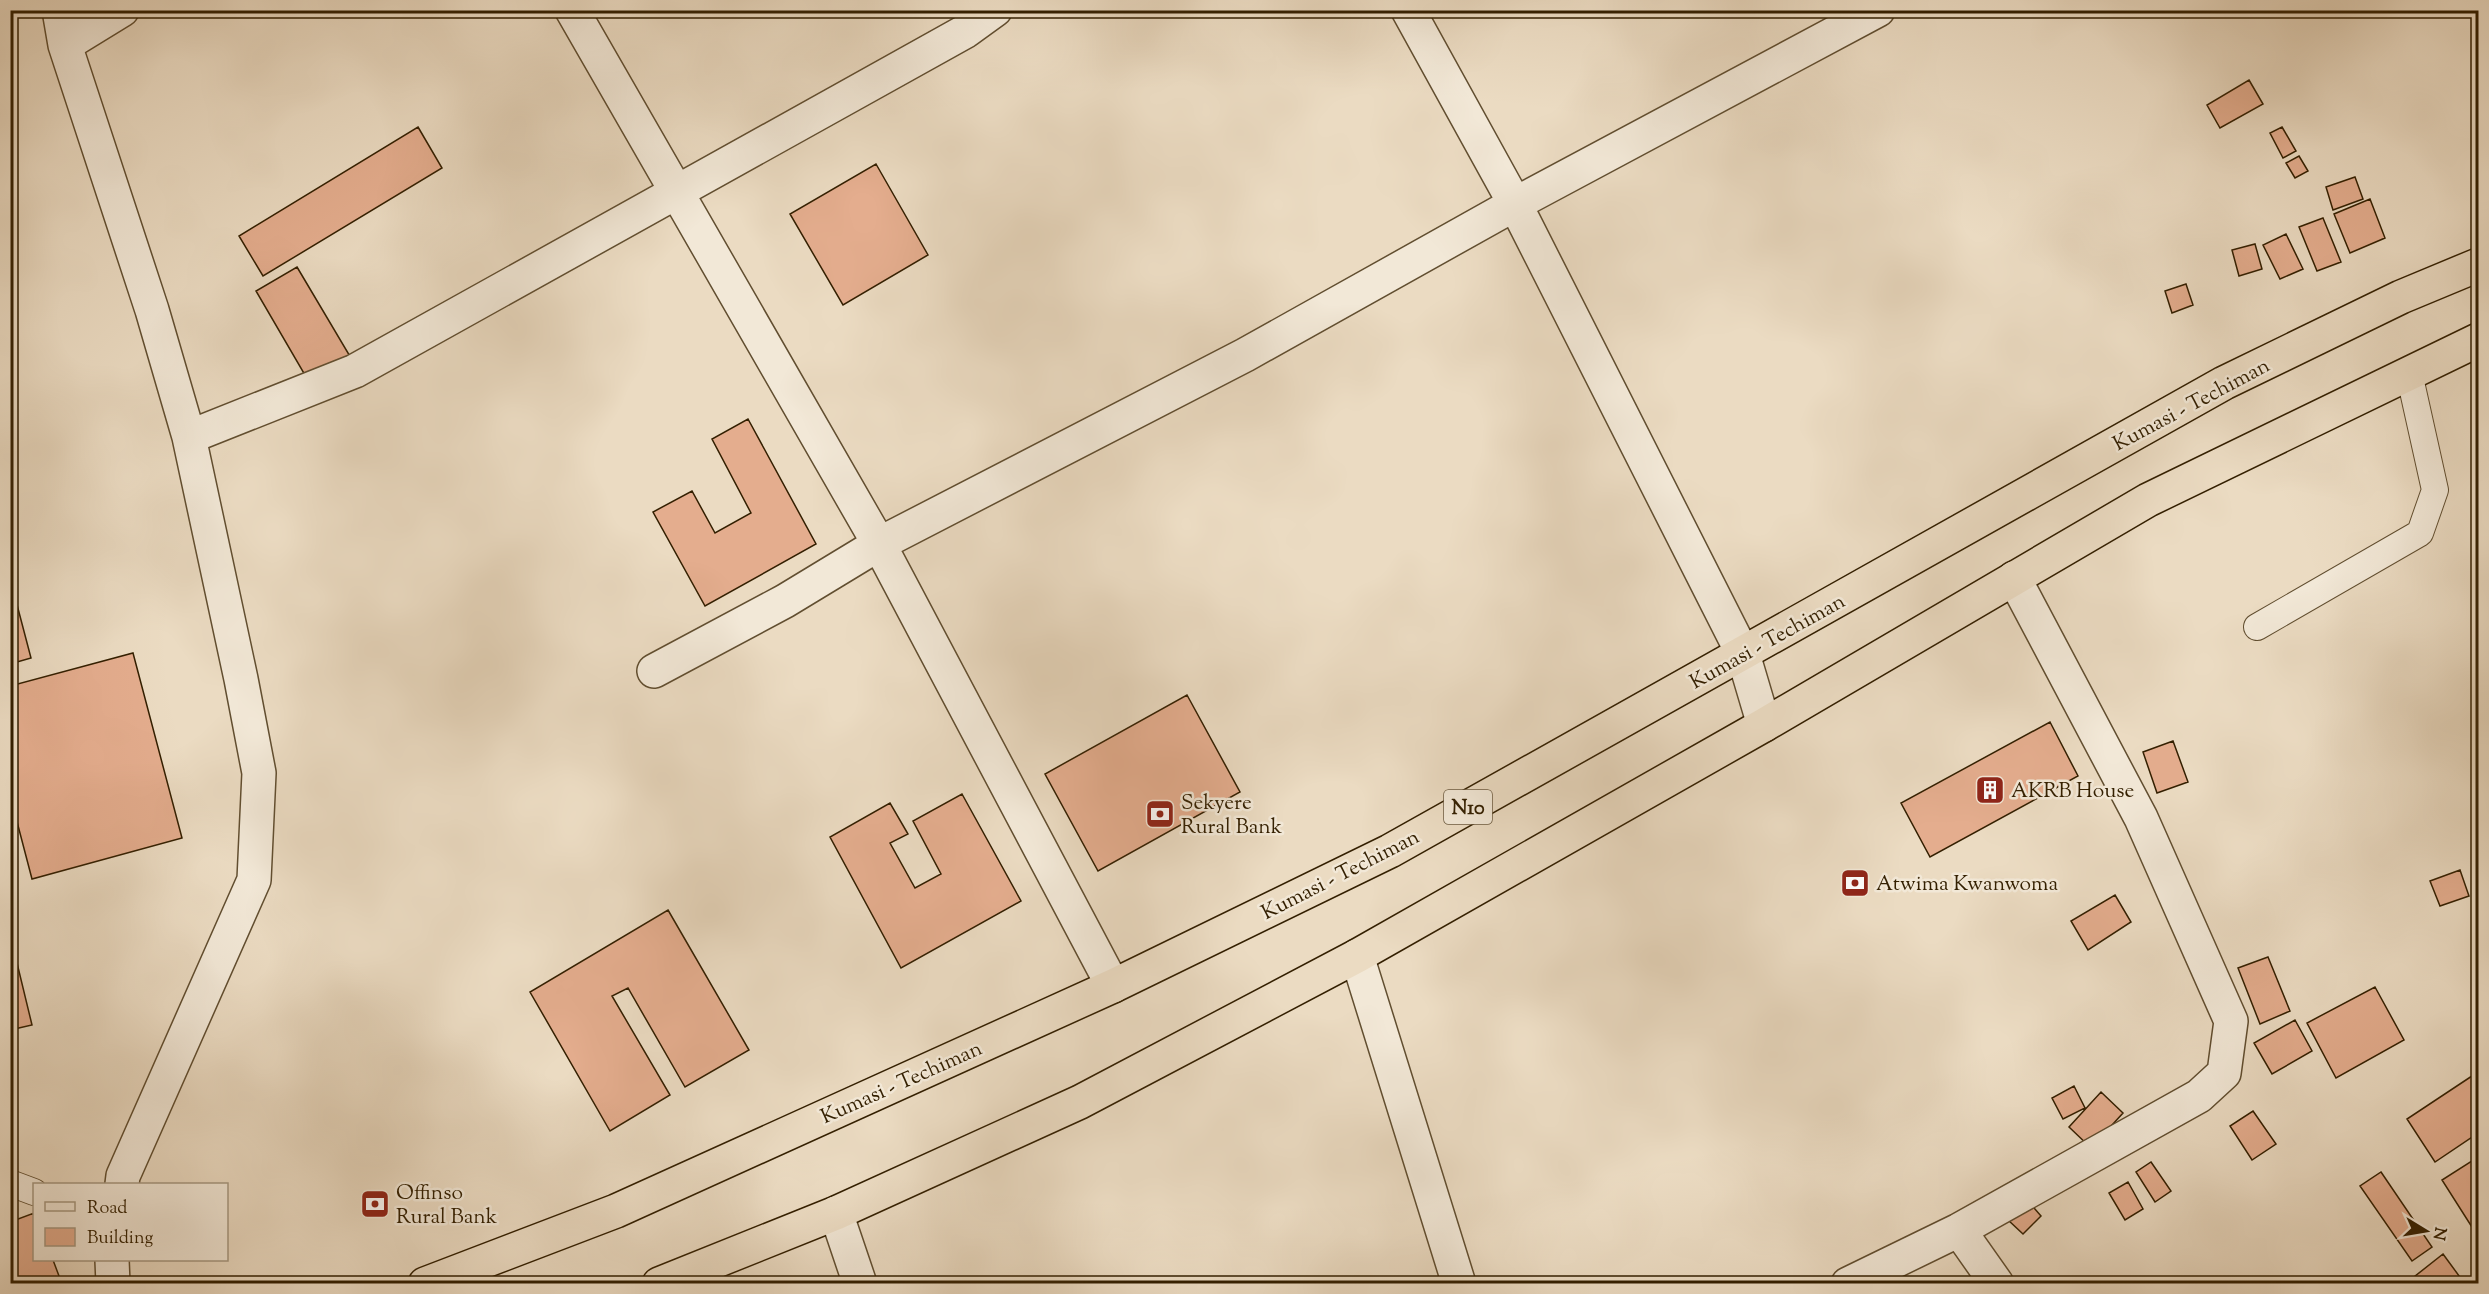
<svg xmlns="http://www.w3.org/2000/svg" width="2489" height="1294" font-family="'Sorts Mill Goudy',serif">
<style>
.building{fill:#e4ad8e;stroke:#331f00;stroke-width:1.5}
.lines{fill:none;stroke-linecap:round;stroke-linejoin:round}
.service-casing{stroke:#614e30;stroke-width:28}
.minor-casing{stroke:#614e30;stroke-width:36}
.trunk-casing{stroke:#331f00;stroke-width:36}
.service{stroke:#f2e8d7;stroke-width:26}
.minor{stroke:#f2e8d7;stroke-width:33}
.trunk{stroke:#ebdbc2;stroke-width:33}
.labels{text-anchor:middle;stroke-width:5;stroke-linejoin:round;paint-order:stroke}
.shield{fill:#f2e8d7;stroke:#6c5b40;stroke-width:1.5}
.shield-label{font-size:20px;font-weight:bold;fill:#331f00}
.street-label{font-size:21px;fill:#331f00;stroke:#f2e8d7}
.poi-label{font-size:21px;fill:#331f00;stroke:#f2e8d7;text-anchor:start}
</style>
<rect width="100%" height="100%" fill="#ebdbc2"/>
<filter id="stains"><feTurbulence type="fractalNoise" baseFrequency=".00333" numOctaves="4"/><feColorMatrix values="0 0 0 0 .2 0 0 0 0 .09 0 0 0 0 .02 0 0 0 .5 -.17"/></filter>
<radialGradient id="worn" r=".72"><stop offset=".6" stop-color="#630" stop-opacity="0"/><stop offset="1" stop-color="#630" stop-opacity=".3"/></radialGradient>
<path class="building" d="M 2249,80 L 2263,104 L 2220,128 L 2207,105 Z
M 418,127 L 442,168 L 263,276 L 239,236 Z
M 2282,127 L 2296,151 L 2283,158 L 2270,133 Z
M 2299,156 L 2308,171 L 2295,178 L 2286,163 Z
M 876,164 L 928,255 L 843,305 L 790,214 Z
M 2355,177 L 2363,199 L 2333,210 L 2326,187 Z
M 2370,199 L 2385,238 L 2350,253 L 2334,214 Z
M 2323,218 L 2341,262 L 2317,271 L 2299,227 Z
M 2286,234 L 2303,269 L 2280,279 L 2263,245 Z
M 2255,244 L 2262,269 L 2239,276 L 2232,250 Z
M 297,267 L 351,358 L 309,382 L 256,291 Z
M 2186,284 L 2193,305 L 2172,313 L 2165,291 Z
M 748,419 L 816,544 L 705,606 L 653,512 L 692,491 L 715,533 L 751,513 L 712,439 Z
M 10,578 L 31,658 L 10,664 Z
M 133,653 L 182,838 L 32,879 L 10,795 L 10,686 Z
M 1187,695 L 1240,792 L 1098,871 L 1045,774 Z
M 2050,722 L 2078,776 L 1930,857 L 1901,803 Z
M 2173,741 L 2188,782 L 2157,793 L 2143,752 Z
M 962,794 L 1021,901 L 901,968 L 830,837 L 890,803 L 908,834 L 890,843 L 915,888 L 941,874 L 913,821 Z
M 2460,870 L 2469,896 L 2440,906 L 2430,881 Z
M 2115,895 L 2131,922 L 2088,950 L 2071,921 Z
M 668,910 L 749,1050 L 685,1087 L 628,988 L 612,996 L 670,1095 L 610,1131 L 530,992 Z
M 10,934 L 32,1025 L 10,1030 Z
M 2268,957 L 2290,1011 L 2260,1024 L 2238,968 Z
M 2375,987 L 2404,1040 L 2336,1078 L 2307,1023 Z
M 2295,1020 L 2312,1051 L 2272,1074 L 2254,1043 Z
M 2478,1072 L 2478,1133 L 2435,1162 L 2407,1119 Z
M 2074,1086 L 2085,1108 L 2063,1119 L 2052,1098 Z
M 2101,1092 L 2123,1113 L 2091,1148 L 2069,1127 Z
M 2253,1111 L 2276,1144 L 2252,1160 L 2230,1126 Z
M 2478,1157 L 2478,1234 L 2477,1235 L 2442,1180 Z
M 2151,1162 L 2171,1191 L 2155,1202 L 2136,1172 Z
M 2381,1172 L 2432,1247 L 2412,1261 L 2360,1186 Z
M 2128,1182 L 2143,1209 L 2125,1220 L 2109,1193 Z
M 2027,1200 L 2041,1216 L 2023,1234 L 2007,1219 Z
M 34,1213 L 34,1260 L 53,1260 L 62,1284 L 10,1284 L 10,1222 Z
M 2443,1254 L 2465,1284 L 2405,1284 Z"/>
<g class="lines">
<g class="service-casing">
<path id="service" d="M 2257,627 L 2420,533 L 2435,490 L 2409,373
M 10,1183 L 34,1192"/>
</g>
<g class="minor-casing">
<path id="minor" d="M 59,10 L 65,45 L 152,310 L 189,437 L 241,679 L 259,773 L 254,880 L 123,1176 L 122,1184
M 572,10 L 879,544 L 1113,986
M 1408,10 L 1515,204 L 1743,654 L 1764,725
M 65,45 L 122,10
M 189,437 L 355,371 L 966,31 L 995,10
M 654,671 L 785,601 L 879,544 L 1245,355 L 1515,204 L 1878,10
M 1357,956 L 1459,1284
M 836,1213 L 860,1284
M 1959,1230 L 1997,1284
M 112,1260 L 113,1284
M 1848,1284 L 1959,1230 L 2199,1096 L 2224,1073 L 2231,1021 L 2141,818 L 2014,578"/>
</g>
<g class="trunk-casing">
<path id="trunk" d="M 425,1284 L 616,1211 L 1113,986 L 1390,851 L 2224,383 L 2401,297 L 2478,265
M 659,1284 L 836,1213 L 1080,1102 L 1357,956 L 1764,725 L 2148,500 L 2478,340"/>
</g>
<use href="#service" class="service"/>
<use href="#minor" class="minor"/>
<use href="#trunk" class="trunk"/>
</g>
<defs>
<g id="building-square" transform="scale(1.5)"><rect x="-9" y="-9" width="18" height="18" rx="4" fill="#8f2418" stroke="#f2e8d7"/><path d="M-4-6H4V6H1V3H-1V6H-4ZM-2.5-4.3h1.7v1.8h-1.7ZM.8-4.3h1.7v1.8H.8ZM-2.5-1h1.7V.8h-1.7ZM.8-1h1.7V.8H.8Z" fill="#fff"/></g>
<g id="bank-square" transform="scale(1.5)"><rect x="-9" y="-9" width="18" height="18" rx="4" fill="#8f2418" stroke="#f2e8d7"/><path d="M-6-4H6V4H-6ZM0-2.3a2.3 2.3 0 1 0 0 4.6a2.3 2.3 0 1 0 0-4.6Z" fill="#fff"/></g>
</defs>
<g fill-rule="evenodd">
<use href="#building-square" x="1990" y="790"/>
<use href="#bank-square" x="1160" y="814"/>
<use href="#bank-square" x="1855" y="883"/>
<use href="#bank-square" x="375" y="1204"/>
</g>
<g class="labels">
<rect class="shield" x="1444" y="790" width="48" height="34" rx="4.5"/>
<g class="shield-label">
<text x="1468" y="814">N10</text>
</g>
<g class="street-label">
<text transform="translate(2191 404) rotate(-28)" y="7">Kumasi - Techiman</text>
<text transform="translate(1767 641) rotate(-29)" y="7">Kumasi - Techiman</text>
<text transform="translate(1340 874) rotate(-27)" y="7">Kumasi - Techiman</text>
<text transform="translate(901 1082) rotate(-24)" y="7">Kumasi - Techiman</text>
</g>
<g class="poi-label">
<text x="2011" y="797">AKRB House</text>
<text x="1181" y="809">Sekyere<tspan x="1181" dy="24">Rural Bank</tspan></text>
<text x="1876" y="890">Atwima Kwanwoma</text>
<text x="396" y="1199">Offinso<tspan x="396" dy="24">Rural Bank</tspan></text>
</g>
</g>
<rect width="2489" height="1294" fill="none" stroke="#ebdbc2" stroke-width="36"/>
<rect x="12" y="12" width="2465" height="1270" fill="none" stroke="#331f00" stroke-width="3"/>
<rect x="18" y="18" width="2453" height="1258" fill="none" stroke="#331f00" stroke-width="1.5"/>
<rect x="33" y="1183" width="195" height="78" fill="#f2e8d7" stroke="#a69881" stroke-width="1.5"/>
<rect x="45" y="1202" width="30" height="9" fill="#f2e8d7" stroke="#a69881" stroke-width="1.5"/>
<text x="87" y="1213" font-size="18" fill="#331f00">Road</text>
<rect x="45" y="1228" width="30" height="18" fill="#e4ad8e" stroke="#a69881" stroke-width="1.5"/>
<text x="87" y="1243" font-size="18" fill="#331f00">Building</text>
<g transform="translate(2426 1231) rotate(101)" stroke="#f2e8d7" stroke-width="4.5" paint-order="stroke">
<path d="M0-4.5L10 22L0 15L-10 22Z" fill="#331f00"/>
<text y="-9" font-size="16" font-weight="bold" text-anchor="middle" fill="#331f00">N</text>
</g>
<rect width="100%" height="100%" filter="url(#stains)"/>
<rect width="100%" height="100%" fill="url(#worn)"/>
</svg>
